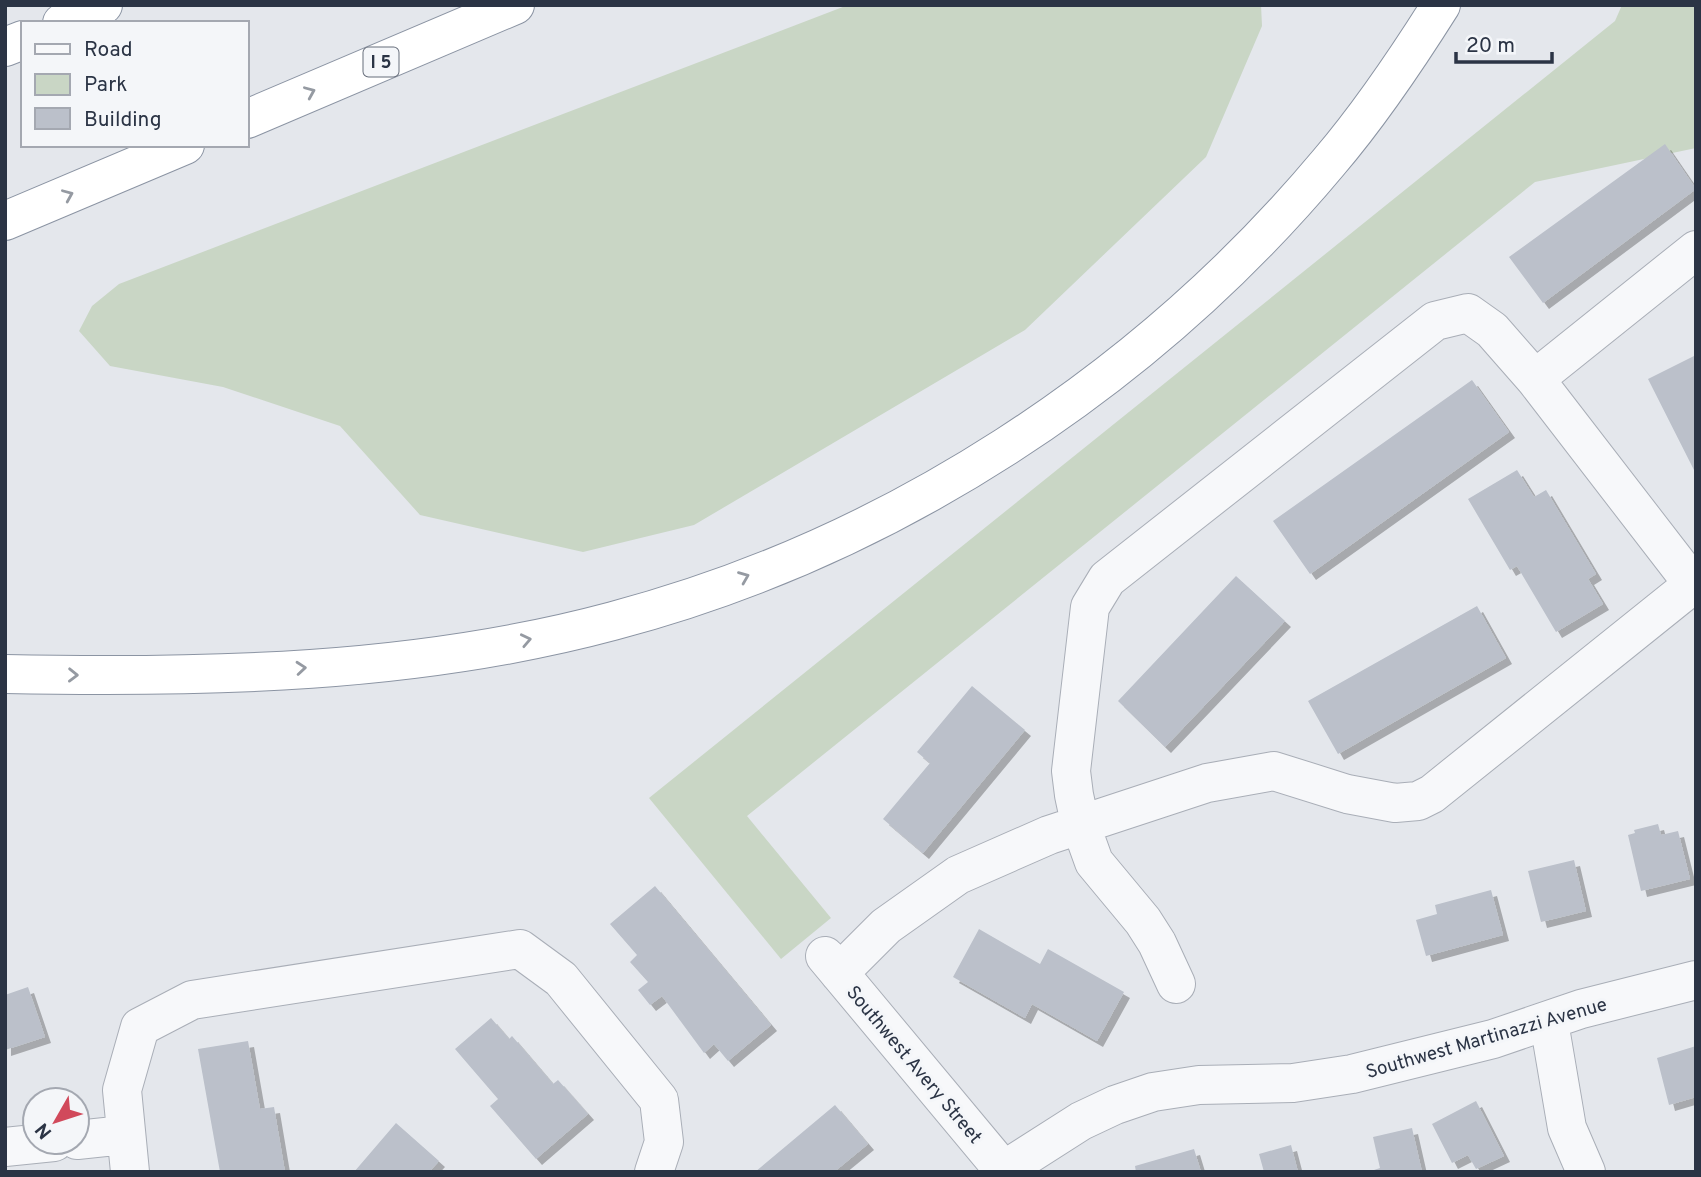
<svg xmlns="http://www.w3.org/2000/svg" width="1701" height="1177" font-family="Overpass,sans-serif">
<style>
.green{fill:#c9d6c5}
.building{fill:#bbc0ca;filter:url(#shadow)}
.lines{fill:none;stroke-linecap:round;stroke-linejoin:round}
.minor-casing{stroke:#a9aeb7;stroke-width:40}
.highway-casing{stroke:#8b94a3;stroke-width:40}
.minor{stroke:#f7f8fa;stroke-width:38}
.highway{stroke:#fff;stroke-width:38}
.oneway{stroke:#959aa2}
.labels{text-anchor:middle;stroke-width:6;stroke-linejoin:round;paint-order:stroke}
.shield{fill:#f4f6f9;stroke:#676e7b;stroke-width:2}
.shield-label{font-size:18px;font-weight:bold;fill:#2b3445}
.street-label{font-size:19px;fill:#2b3445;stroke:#f4f6f9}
</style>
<defs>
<filter id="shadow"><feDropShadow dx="6" dy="6" stdDeviation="0" flood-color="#0004"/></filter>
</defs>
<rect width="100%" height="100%" fill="#e4e7ec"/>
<path class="green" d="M 848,5 L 1261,5 L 1262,26 L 1206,157 L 1025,330 L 694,525 L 583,552 L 420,515 L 340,426 L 223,387 L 110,366 L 79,331 L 92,306 L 119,284 Z
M 1622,5 L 1696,5 L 1696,148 L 1535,182 L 747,816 L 831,918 L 781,959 L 649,798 L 1615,21 Z"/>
<path class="building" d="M 1665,144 L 1696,189 L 1543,303 L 1509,257 Z
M 1696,355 L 1696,474 L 1648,379 Z
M 1472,380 L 1509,432 L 1310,574 L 1273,521 Z
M 1517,470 L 1534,497 L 1546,490 L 1596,574 L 1588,579 L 1603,604 L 1556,632 L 1517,566 L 1510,570 L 1468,499 Z
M 1236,576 L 1285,621 L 1165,747 L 1118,701 Z
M 1477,606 L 1506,658 L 1338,754 L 1308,701 Z
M 972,686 L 1025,730 L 923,853 L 883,819 L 930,763 L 917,752 Z
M 1658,824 L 1661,835 L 1678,831 L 1690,879 L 1641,891 L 1628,835 L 1635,833 L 1634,830 Z
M 1574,860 L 1586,911 L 1541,922 L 1528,871 Z
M 655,886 L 771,1025 L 728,1061 L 714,1044 L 704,1053 L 662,996 L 650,1005 L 638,990 L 648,982 L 630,962 L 637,955 L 610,924 Z
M 1491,890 L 1503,935 L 1426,956 L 1416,920 L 1437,914 L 1435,905 Z
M 979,929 L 1040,964 L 1048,949 L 1124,992 L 1097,1041 L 1032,1004 L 1025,1018 L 953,977 Z
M 28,987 L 45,1037 L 5,1050 L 5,995 Z
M 491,1018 L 509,1039 L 512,1036 L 553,1084 L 558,1080 L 588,1114 L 536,1159 L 490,1106 L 498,1099 L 455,1049 Z
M 248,1041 L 260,1109 L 274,1107 L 285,1172 L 220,1172 L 198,1049 Z
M 1696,1046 L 1696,1097 L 1669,1105 L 1657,1058 Z
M 1476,1101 L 1504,1156 L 1476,1169 L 1468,1155 L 1452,1163 L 1432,1124 Z
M 835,1105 L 868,1144 L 834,1172 L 755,1172 Z
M 396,1123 L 439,1161 L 429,1172 L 354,1172 Z
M 1412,1128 L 1422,1172 L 1368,1172 L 1380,1168 L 1373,1137 Z
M 1291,1145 L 1298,1172 L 1264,1172 L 1259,1154 Z
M 1194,1149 L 1201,1172 L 1136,1172 L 1135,1166 Z"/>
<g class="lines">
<g class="minor-casing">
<path id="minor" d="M 1535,379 L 1696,250
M 825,956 L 1005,1172
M 839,973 L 886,926 L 958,875 L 1049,835 L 1207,783 L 1274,771 L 1347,794 L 1395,803 L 1418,801 L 1432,794 L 1696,582
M 1176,984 L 1157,943 L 1143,921 L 1094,862 L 1080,823 L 1074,795 L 1071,771 L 1090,607 L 1107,579 L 1435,321 L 1468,313 L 1492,330 L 1535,379 L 1693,584
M 1549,1022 L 1567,1128 L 1586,1172
M 77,1140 L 124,1135
M 5,1147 L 54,1142
M 130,1172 L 122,1090 L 140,1027 L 192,1000 L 520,949 L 561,979 L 659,1100 L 664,1142 L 654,1172
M 1001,1172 L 1081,1121 L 1115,1105 L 1153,1092 L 1199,1085 L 1293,1083 L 1352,1074 L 1493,1039 L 1581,1009 L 1696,980"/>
</g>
<g class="highway-casing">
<path id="highway" d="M 62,23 L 103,5
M 5,47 L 23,40
M 247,119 L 515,5
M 5,221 L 185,145
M 5,674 C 207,678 416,674 613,621 C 890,548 1146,381 1329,162 C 1371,113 1407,59 1441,5"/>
</g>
<use href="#minor" class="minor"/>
<use href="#highway" class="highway"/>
</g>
<defs><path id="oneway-chevron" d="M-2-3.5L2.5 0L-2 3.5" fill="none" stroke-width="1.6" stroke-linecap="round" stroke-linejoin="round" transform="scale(1.75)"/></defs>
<g class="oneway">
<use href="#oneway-chevron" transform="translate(310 92) rotate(-23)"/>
<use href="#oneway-chevron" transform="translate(68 195) rotate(-23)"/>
<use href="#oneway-chevron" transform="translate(744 577) rotate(-22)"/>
<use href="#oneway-chevron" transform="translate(526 640) rotate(-12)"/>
<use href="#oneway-chevron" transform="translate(301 668) rotate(-5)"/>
<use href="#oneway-chevron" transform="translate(73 675) rotate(1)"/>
</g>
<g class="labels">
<rect class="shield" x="363.5" y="47.5" width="35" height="29" rx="5"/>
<g class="shield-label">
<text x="381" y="68">I 5</text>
</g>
<g class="street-label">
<text transform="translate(1486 1037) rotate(-16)" y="7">Southwest Martinazzi Avenue</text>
<text transform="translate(915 1064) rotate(50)" y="7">Southwest Avery Street</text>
</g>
</g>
<rect width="1701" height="1177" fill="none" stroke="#2b3445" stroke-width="14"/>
<rect x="21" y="21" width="228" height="126" fill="#f4f6f9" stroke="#a4a8b1" stroke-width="2"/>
<rect x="35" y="44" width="35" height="10" fill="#f7f8fa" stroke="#a4a8b1" stroke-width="2"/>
<text x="84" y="56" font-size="21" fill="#2b3445">Road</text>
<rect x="35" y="74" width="35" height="21" fill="#c9d6c5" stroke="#a4a8b1" stroke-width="2"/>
<text x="84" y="91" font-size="21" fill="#2b3445">Park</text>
<rect x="35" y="108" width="35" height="21" fill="#bbc0ca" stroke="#a4a8b1" stroke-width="2"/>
<text x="84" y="126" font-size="21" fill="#2b3445">Building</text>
<g transform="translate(56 1121) rotate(231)"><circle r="33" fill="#f4f6f9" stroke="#a4a8b1" stroke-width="2"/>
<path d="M0-5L12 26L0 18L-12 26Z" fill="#d1495b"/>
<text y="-10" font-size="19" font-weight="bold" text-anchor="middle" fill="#2b3445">N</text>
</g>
<path d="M1456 52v10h96v-10" fill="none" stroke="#2b3445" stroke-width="3.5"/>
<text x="1466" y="52" font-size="21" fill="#2b3445" stroke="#f4f6f9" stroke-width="5" paint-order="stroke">20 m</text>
</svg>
